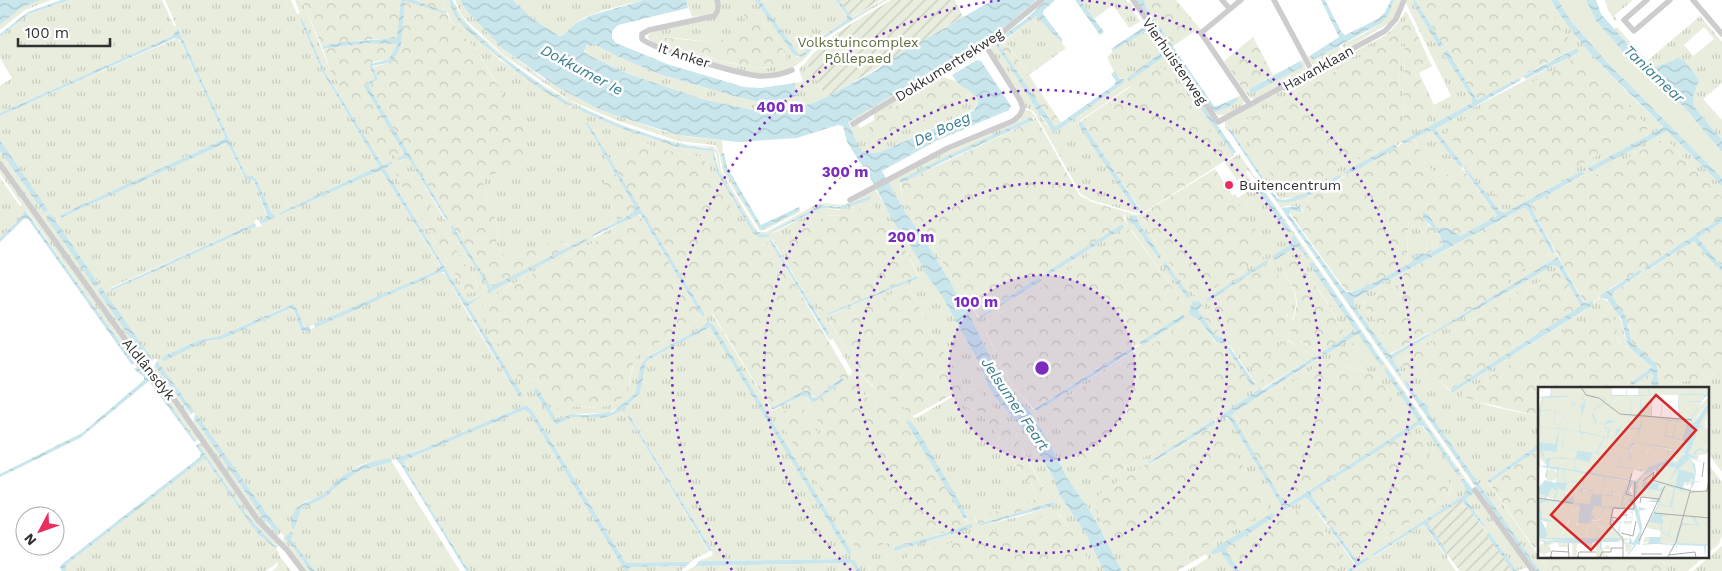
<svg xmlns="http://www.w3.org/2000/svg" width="1722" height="571" font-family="'Work Sans',sans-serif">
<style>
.grass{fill:url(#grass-tufts);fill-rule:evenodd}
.forest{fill:url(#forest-crowns)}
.park{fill:#e9edde}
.garden{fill:url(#garden-furrows)}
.water{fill:url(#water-waves)}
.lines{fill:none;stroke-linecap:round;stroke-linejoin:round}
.minor{stroke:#cdcdcd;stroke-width:5.5}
.ring{fill:none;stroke:#7b2cbf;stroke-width:2.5;stroke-dasharray:2.5 5}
.poi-dot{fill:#eb2e60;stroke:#fff;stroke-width:2}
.labels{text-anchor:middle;stroke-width:5;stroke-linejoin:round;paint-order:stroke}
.park-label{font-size:14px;fill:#5c6d3b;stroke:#fff}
.street-label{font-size:14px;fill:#303030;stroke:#fff}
.poi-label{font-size:14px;fill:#303030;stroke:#fff;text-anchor:start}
.water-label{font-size:15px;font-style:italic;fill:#397d8e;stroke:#fff}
.inset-road{fill:none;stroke:#acacac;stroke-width:1}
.view{fill:#d62828;fill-opacity:0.15;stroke:#d62828;stroke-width:2.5}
.inset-edge{fill:none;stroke:#303030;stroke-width:2.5}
.centre{fill:#7b2cbf;stroke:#fff;stroke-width:2.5}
.ring-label{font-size:15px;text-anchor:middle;font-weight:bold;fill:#7b2cbf;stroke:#fff;stroke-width:5;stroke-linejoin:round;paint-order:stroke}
</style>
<defs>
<pattern id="grass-tufts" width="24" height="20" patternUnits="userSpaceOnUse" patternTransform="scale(1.25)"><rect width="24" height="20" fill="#e9edde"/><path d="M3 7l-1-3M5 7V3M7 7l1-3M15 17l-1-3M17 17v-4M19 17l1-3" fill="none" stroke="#c8ccbf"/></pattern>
<pattern id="forest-crowns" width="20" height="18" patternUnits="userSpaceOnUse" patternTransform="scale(1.25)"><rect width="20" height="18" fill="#e9edde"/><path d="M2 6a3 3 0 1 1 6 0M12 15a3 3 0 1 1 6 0" fill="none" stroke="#c8ccbf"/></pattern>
<pattern id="garden-furrows" width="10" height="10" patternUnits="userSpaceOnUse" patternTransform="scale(1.25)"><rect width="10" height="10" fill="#e9edde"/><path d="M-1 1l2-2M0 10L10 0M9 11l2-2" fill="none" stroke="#c8ccbf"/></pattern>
<pattern id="water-waves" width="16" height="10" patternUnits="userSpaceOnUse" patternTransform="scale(1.25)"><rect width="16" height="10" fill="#c9e6ed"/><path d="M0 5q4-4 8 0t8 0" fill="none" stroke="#adc6cc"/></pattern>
</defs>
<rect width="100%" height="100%" fill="#fff"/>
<path class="grass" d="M 41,0 L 51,0 L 25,10 L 0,30 L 0,25 L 21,8 Z
M 70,0 L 162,0 L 174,26 L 176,25 L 165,0 L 291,0 L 297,14 L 300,13 L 295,0 L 302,0 L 330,70 L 391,154 L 394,155 L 399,161 L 406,158 L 409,160 L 445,220 L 448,221 L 451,225 L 450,227 L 486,284 L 489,293 L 586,241 L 586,238 L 570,247 L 565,243 L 526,250 L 510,255 L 501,253 L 496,242 L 499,230 L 484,186 L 483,177 L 496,82 L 476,49 L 451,22 L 448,13 L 443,11 L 444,4 L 442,0 L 449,0 L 457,20 L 500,60 L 571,107 L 573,106 L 572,104 L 548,90 L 497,53 L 460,18 L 452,0 L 453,0 C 463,22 472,28 489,43 C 541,92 608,124 676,142 C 689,146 701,145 714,147 L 718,151 L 721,171 L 758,232 L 766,232 L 817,204 L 823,203 L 843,205 L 875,189 L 904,238 L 917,257 L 926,274 L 943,298 L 979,363 L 989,388 L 998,401 L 1025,431 L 1052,475 L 1060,496 L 1085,533 L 1104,571 L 1094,571 L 1067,524 L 1059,514 L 907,557 L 903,561 L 868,567 L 870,571 L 861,571 L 858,565 L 850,559 L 699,561 L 713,555 L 711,549 L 633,421 L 628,417 L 709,552 L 696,558 L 681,571 L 628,571 L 628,569 L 633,567 L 685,566 L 689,564 L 626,563 L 532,410 L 526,405 L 418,451 L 395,458 L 395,460 L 391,460 L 390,458 C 379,461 366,462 356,467 C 342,474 333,488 320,496 C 311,501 299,501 295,512 L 298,516 L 301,509 L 326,497 L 335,488 L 359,471 L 392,462 L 460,571 L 315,571 L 291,539 L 286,536 L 285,540 L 294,548 L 310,571 L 305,571 L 283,543 L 284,536 L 281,533 L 277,537 L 265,526 L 192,423 L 195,416 L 193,410 L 157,362 L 157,369 L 190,414 L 192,413 L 188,417 L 154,371 L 154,366 L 158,360 L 155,358 L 153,360 L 101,288 L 97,290 L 137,348 L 150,364 L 149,366 L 142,360 L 0,162 L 0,151 L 43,212 L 47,210 L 0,140 L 0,116 L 177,38 L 181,43 L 225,137 L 224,139 L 60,215 L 60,217 L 61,218 L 226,143 L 228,144 L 243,175 L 255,183 L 267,217 L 259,221 L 258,219 L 254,221 L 255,223 L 110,288 L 111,291 L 256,226 L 257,227 L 261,226 L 261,224 L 275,217 L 271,212 L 256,179 L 253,176 L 248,176 L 244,171 L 178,29 L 172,36 L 0,113 L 0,86 L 12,78 L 0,58 L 0,37 L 29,14 ZM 302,18 L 325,72 L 382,164 L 384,165 L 391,161 L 390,166 L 385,169 L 462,296 L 468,302 L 480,295 L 468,306 L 519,397 L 466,311 L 446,275 L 441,272 L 305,332 L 301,330 L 294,310 L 291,308 L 222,339 L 206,341 L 162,360 L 164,356 L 199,340 L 219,336 L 285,307 L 295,306 L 303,324 L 306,328 L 436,271 L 441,267 L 381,170 L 280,215 L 279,213 L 379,166 L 323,73 L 300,20 ZM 580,108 L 617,124 L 677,144 L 706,147 L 716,153 L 719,172 L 754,229 L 760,234 L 770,235 L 769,237 L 760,238 L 753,233 L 717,173 L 712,151 L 677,147 L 620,128 L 579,110 ZM 585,122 L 588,123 L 609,159 L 626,153 L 643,142 L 660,149 L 701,157 L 707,163 L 710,173 L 745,233 L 750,239 L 762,245 L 771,243 L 769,240 L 772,239 L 829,333 L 827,336 L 829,340 L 833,339 L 852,371 L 851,374 L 865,396 L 906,422 L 908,420 L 911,422 L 968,518 L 966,520 L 969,525 L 971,524 L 962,531 L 895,551 L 894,548 L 888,543 L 776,415 L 816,431 L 819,435 L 823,430 L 809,407 L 808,402 L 810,400 L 806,395 L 804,395 L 772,411 L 710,311 L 704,313 L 703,316 L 701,315 L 693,324 L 637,355 L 634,361 L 629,386 L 597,408 L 574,406 L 567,409 L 556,407 L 539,381 L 534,379 L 524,384 L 480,308 L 509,286 L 642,218 L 638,214 L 594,238 L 592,235 L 619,220 L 612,207 L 603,175 L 606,167 L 610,165 ZM 406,171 L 475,279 L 478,287 L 469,294 L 466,292 L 395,175 ZM 870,196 L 838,210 L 826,208 L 819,209 L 774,233 L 773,230 L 816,207 L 825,205 L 840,207 ZM 871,204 L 892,229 L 909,256 L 919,277 L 917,279 L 827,316 L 820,308 L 826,216 L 845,215 ZM 51,214 L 99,284 L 95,286 L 47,217 ZM 909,287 L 935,340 L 957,371 L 966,389 L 979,390 L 1024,452 L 1052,503 L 1054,502 L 1055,505 L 1021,516 L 979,526 L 975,520 L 976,517 L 1036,499 L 1035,489 L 1021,473 L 991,425 L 976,410 L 947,400 L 916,418 L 913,417 C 908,405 882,395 870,384 C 856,370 841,339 829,321 ZM 710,321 L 850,549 L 850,554 L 848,554 L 710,327 L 648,360 L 646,363 L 640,393 L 623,411 L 602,418 L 572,417 L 556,424 L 534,391 L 538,389 L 557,420 L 571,414 L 608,413 L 621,407 L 635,394 L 643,361 L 646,358 L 703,327 ZM 197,416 L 270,518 L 279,529 L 269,526 L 263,518 L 194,418 Z
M 455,0 L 460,0 L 466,10 L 503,49 L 544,79 L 580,99 L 621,117 L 666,132 L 690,137 L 722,140 L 723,153 L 721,154 L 723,166 L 760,229 L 764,229 L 799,210 L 800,212 L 765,230 L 760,231 L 723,172 L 719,152 L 715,145 L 678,141 L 616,120 L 569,100 L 506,57 L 466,20 L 461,14 Z
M 513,0 L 644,0 C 622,6 596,10 577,22 C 570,27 567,35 558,36 L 533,19 Z
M 686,0 L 715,0 L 716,8 L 713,14 L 692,17 Z
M 719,0 L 736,0 C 739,6 745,15 745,21 C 744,26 741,28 739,31 C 722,50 682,36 660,37 C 694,53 732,68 769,68 L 786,53 L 747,0 L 755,0 L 797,57 L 804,56 C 826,32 855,17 883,0 L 887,0 C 864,14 841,27 819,43 C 811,49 807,59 798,64 C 770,83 736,69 706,60 C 689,55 664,50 649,40 L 648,36 L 651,32 L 716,17 C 722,12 721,7 719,0 Z
M 760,0 L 836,0 L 848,18 L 821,37 L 801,55 L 797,52 Z
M 1036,0 L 1040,0 L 1006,28 L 849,124 L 848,121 L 1007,25 Z
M 1080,0 L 1126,0 L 1128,3 L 1130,2 L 1133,7 L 1131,8 L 1139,20 L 1141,21 L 1129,28 L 1113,5 L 1094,19 Z
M 1135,0 L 1214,112 C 1222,112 1232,105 1238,100 L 1237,97 L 1240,95 L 1244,100 L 1243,105 C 1234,112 1224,119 1213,113 Z
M 1394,0 L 1401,0 L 1395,16 L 1389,23 L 1346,49 L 1344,49 L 1342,45 C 1364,33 1387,26 1394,0 Z
M 1407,0 L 1413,0 L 1414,5 L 1441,47 L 1444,46 L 1447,50 L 1443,53 L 1472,98 L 1472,103 L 1402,141 L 1397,146 L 1396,145 L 1345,173 L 1347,175 L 1342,177 L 1340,174 L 1298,197 L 1280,199 L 1265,180 L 1263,182 L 1276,201 L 1283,202 L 1309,196 C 1309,202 1308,206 1303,210 L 1299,206 L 1287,206 L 1281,208 L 1400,377 L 1402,374 L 1392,360 L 1394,356 L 1429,336 L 1429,332 L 1433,332 L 1433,333 L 1554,265 L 1556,266 L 1560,270 L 1400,361 L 1417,369 L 1422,368 L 1427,368 L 1425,376 L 1440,382 L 1452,393 L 1587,309 L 1593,305 L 1594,302 L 1600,298 C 1624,304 1620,330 1629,347 C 1621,347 1620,344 1617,337 L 1466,398 L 1494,407 L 1539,416 L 1539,444 L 1487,481 L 1549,571 L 1540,571 L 1428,411 L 1429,407 L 1419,399 L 1406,380 L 1462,465 L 1536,571 L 1483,498 L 1225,128 L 1225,121 L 1386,35 L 1397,24 L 1406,11 L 1409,16 L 1400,29 L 1393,36 L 1373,50 L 1237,125 L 1286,192 L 1294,191 L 1398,137 L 1400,49 L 1402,39 L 1405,44 L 1403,132 L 1436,114 L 1414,72 L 1417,68 L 1429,60 L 1432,66 L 1419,73 L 1434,105 L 1451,96 L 1406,3 ZM 1228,128 L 1230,129 L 1263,177 L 1260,178 L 1228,132 L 1227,129 Z
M 1542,0 L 1551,0 C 1580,49 1623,87 1663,127 L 1588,168 L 1590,171 L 1667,131 L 1722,186 L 1722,197 L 1665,138 L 1590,178 L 1584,175 L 1583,171 L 1504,213 L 1500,211 L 1465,169 L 1461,167 L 1463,165 L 1436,131 L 1435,129 L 1436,127 L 1572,56 L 1572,60 L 1649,128 L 1578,52 L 1578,50 C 1566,44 1550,13 1542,0 Z
M 1605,0 L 1633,0 L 1614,16 L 1617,19 L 1615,21 L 1608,10 Z
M 1036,16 L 1040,18 L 1066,48 L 1029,75 L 1005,40 Z
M 1700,16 L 1722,42 L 1722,83 L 1703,99 L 1722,120 L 1722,140 L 1694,106 L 1693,97 L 1699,80 L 1679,58 L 1653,68 L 1649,68 L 1614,29 L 1617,27 L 1647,61 ZM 1704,27 L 1714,39 L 1693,56 L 1684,45 Z
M 1143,33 L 1147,33 L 1156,44 L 1160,53 L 1127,78 L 1134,77 L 1164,57 L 1234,155 L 1228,159 L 1169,73 L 1127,88 L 1078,122 L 1134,208 L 1136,213 L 1091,200 L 1081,194 L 1036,115 L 1033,111 L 1025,107 L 1016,88 L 992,52 L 991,46 L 995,43 L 1038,112 L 1038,114 C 1045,119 1048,130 1056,132 L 1125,82 L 1114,72 L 1107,57 L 1113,51 Z
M 590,44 L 596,45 L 616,56 L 659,74 L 737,97 L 755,101 L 769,102 L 797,96 L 795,83 L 803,82 L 799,69 L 806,62 L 826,97 L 813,103 L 787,110 L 767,111 L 753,110 L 702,99 L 666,88 L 631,75 L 610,65 L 590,56 L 584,49 Z
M 1339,46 L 1341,50 L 1339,53 L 1316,65 L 1312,64 L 1308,57 L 1310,56 L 1314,60 Z
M 1303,60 L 1306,68 L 1303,73 L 1255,99 L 1250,98 L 1245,92 L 1249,90 L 1251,93 L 1302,63 L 1300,61 Z
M 944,68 L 943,77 L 893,107 L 888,104 Z
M 971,91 C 978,95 979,104 973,110 L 880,152 L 871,153 L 863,152 L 857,145 L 850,127 L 857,124 L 860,128 L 871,122 L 865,138 L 874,144 L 883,141 L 963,99 Z
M 1025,110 L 1031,111 L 1035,116 L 1033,118 L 1031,117 L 900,182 L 902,199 L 979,319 L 1125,227 L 1127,225 L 1124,211 L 1135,215 L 1142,214 C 1147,236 1178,273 1192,292 L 1197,297 L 1201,297 L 1265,256 L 1266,248 L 1232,196 L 1235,194 L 1238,198 L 1255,186 L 1287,232 L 1291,232 L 1290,229 L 1248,170 L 1245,172 L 1254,185 L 1244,190 L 1225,163 L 1239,154 L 1527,567 L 1517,571 L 1489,532 L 1487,533 L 1484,528 L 1484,525 L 1466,499 L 1474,492 L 1464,479 L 1461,482 L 1467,491 L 1464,495 L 1372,554 L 1375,556 L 1424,524 L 1444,554 L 1446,553 L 1448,557 L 1447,558 L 1456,571 L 1351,571 L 1370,559 L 1367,557 L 1358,562 L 1355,558 L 1448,497 L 1452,490 L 1451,485 L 1412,429 L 1421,425 L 1461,475 L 1388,370 L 1385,372 L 1418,419 L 1416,423 L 1411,426 L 1376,374 L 1328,362 L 1237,417 L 1234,421 L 1232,416 L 1235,412 L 1319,358 L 1296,346 L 1289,340 L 1283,341 L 1272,368 L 1259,389 L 1220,416 L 1229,419 L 1281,505 L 1283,511 L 1305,498 L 1308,499 L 1355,565 L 1346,571 L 1333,571 L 1345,564 L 1347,560 L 1309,510 L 1304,507 L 1283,517 L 1273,518 L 1275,515 L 1211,551 L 1214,554 L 1222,552 L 1234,571 L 1187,571 L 1208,558 L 1205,550 L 1206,546 L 1254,518 L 1268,507 L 1242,464 L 1215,424 L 1216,422 L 1213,416 L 1215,413 L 1255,383 L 1231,347 L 1225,342 L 1227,340 L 1224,339 L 1200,302 C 1189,307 1191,311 1187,321 L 1181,326 L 1052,406 C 1055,424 1078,463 1090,477 C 1093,480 1097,481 1101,482 L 1139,460 L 1190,428 L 1196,432 L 1101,493 L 1116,545 L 1130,571 L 1122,571 L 1094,517 L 1068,479 L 1049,442 L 1030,411 L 1011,393 L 1003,383 L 967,310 L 923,237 L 905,212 L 888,182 L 949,151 L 1016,122 L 1022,117 ZM 1131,218 L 1137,221 L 1161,256 L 1159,259 L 1134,225 L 1129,220 ZM 1131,229 L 1183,302 L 1185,318 L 1143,345 L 1141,344 L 1136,347 L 1136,350 L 1035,412 L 1011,384 L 986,333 L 985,327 L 988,322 ZM 1293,257 C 1315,280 1331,309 1347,336 L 1353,332 L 1355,328 L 1314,263 L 1384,363 L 1358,334 L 1325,355 L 1301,342 L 1292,320 C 1301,296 1293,288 1281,267 ZM 1269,261 L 1268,263 L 1288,315 L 1259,376 L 1254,371 L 1206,300 Z
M 1429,131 L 1432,131 L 1459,166 L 1446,177 L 1439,176 L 1428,166 L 1414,139 Z
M 0,167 L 199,438 L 196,441 L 157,386 L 138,367 L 136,368 L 135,363 L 26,210 L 23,215 L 0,238 L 0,178 L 20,206 L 22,205 L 0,173 Z
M 1410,218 L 1417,221 L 1426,239 L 1427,254 L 1415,257 L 1413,261 L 1407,265 L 1408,226 Z
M 1555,252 L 1558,257 L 1552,262 L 1510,286 L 1506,279 L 1551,253 L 1552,254 Z
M 1403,273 L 1404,281 L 1365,300 L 1363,302 L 1396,351 L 1389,354 L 1358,311 L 1353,301 L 1354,299 Z
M 1722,374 L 1722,472 L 1708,453 L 1708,388 L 1662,388 L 1676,383 Z
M 524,410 L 530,414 L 625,571 L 469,571 L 405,468 L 403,461 Z
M 203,443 L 279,544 L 277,548 L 247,515 L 198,444 Z
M 205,459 L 259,535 L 279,552 L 279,555 L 291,571 L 272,571 L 277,567 L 278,562 L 266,571 L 66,571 L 66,565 L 201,460 Z
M 1708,464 L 1722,482 L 1722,535 L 1719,544 L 1708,553 Z
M 1722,545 L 1722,571 L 1693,571 L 1722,546 Z
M 1661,557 L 1704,557 L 1688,571 L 1668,571 Z
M 849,563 L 852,564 L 856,571 L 686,571 L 695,566 Z"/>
<path class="forest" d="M 302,0 L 401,0 L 399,36 L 395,39 L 377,39 L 344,42 L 322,47 Z
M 407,0 L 447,14 L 451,22 L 476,49 L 523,129 L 523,157 L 517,167 L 483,177 L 484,186 L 499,230 L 496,242 L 501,253 L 510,255 L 557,240 L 570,247 L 493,287 L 489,285 L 448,221 L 369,87 L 369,85 L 378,79 L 372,67 L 389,63 L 401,46 L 404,3 Z
M 414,0 L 442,0 L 444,4 L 443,11 Z
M 736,0 L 747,0 L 786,53 L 787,58 C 782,62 777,66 770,67 C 746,72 685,49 661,39 L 660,37 C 681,38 723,49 739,31 C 741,28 744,26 745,21 C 745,15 739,6 736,0 Z
M 1144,0 L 1176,0 L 1201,30 L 1197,33 L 1195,31 L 1172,47 L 1145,6 Z
M 1415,0 L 1542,0 L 1575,48 L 1524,75 L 1524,77 L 1520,79 L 1519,78 L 1477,100 Z
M 1409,16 L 1429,60 L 1417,68 L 1414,72 L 1436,114 L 1403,133 L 1405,44 L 1402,40 L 1400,49 L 1399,137 L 1294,191 L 1286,192 L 1281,189 L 1237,125 L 1373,50 C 1388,40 1400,31 1409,16 Z
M 1253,37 L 1273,75 L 1245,92 L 1224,61 Z
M 1005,40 L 1062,124 L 1055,128 L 1049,120 L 999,45 Z
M 383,42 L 397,43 L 398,46 L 389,59 L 373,62 L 370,67 L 375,78 L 365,85 L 404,153 L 404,155 L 397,159 L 394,155 L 385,157 L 382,154 L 330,70 L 323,49 L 368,43 Z
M 1578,52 L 1649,128 L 1504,206 L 1445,130 L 1572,60 L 1572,56 Z
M 1162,67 L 1169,73 L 1228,159 L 1146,211 L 1136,213 L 1136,211 L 1139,211 L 1138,206 L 1081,121 L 1158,68 Z
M 943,77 L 956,81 L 971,91 L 963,99 L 883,141 L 874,144 L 867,142 L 865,138 L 871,122 L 874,120 L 874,113 L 888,104 L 894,107 Z
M 1035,116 L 1079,195 L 1092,202 L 1124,211 L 1124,218 L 1127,225 L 1125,227 L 1122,224 L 1046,273 L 1047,276 L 1042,280 L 1039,277 L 979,317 L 963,294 L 902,199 L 901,183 L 1034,120 Z
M 1665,138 L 1722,197 L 1722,217 L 1644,268 L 1647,271 L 1694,241 L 1711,261 L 1722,271 L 1722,374 L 1676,383 L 1661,388 L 1657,380 L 1658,368 L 1632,342 L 1629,326 L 1612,296 L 1615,291 L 1641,274 L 1643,272 L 1641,270 L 1612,287 L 1594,302 L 1584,303 L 1530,205 L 1584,175 L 1590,178 Z
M 1414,139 L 1428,166 L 1439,176 L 1446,176 L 1459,166 L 1461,167 L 1497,215 L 1495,217 L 1460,237 L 1454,233 L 1437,228 L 1431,218 L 1426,213 L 1428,225 C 1437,228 1440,237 1443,245 L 1427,254 L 1426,239 L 1417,221 L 1410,219 L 1408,226 L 1407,265 C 1396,272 1356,294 1346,291 L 1289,212 L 1291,210 L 1299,213 L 1303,212 L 1303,210 C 1308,206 1309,202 1309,196 L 1397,148 L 1402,143 L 1404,144 Z
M 643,142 L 660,149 L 701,157 L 707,163 L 710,173 L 745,233 L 750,239 L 762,245 L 771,243 L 849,376 L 851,374 L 865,396 L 906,422 L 969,525 L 894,548 L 888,543 L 858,551 L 776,415 L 800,404 L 819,435 L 823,430 L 809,407 L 808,402 L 810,400 L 815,402 L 844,378 L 842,377 L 840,378 L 816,398 L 804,391 L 771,408 L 714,316 L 710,311 L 704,313 L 609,159 L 626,153 Z
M 610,165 L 636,209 L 636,211 L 619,220 C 612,209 602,182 603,169 Z
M 1215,169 L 1265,244 L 1267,252 L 1265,256 L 1201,297 L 1197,297 L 1192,292 C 1178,273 1147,236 1142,214 Z
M 402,170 L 406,171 L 475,279 L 478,287 L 469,294 L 466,292 L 395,175 Z
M 870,204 C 889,214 909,256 918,276 L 826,315 L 820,308 L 785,250 L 786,239 L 826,216 L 845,215 Z
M 1523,208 L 1525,208 L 1528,210 L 1551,253 L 1506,279 L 1510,286 L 1433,332 L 1429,332 L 1396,351 L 1364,305 L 1365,300 L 1404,281 L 1403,273 Z
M 642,218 L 701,315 L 693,324 L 637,355 C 630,367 631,383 626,396 L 608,406 L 597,408 L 574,406 L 567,409 L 561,410 L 556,408 L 539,381 L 534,379 L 524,384 L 522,382 L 485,323 L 480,313 L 480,308 L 509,286 Z
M 1722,222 L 1722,265 L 1718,262 L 1698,238 Z
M 1130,229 L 1183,302 L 1185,307 L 1185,318 L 1184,315 L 1182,315 L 1141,342 L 1141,344 L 1134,346 L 1034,409 L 1011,384 L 986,332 L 985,327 L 988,322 Z
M 1293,257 C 1315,280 1330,309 1347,336 L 1321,353 C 1309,345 1297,342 1290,329 C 1292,322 1295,316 1296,309 C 1300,294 1288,279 1281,267 L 1283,261 Z
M 1268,263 C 1276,272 1286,285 1288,297 C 1293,320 1269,355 1259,376 L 1254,371 L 1207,302 Z
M 1560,270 L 1581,306 L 1450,390 L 1440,382 L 1425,376 L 1427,368 L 1422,368 L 1409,373 L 1400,361 Z
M 909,287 L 935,340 L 957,371 L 966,389 L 979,390 L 1007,423 L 1052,503 L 979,524 L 978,525 L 975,517 L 1036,499 L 1035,489 L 1021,473 L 991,425 L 976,410 L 947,400 L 954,396 L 953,394 L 913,416 C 901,402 883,397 870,383 C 855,368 841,339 829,320 Z
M 1202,305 L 1224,339 L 1218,338 L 1215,335 L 1198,310 Z
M 1604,308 C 1608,312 1613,316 1615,321 C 1619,331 1613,347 1629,347 L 1652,367 L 1630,383 L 1633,385 L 1651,373 L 1653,374 L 1650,388 L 1627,388 L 1626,385 L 1621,388 L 1540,388 L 1539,416 L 1475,401 L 1466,398 L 1461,394 Z
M 1189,312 L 1199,320 L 1215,342 L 1224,344 L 1225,342 L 1229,346 L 1228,350 L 1253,386 L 1215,413 L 1213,416 L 1215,421 L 1212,421 L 1196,432 L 1190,428 L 1139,460 L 1101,482 C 1097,481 1093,480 1090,477 C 1078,463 1055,424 1052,406 L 1181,326 L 1187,321 Z
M 1286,339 L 1296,346 L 1315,356 L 1260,390 L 1259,389 L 1272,368 L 1283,341 Z
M 1354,343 L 1368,364 L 1333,356 Z
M 1328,362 L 1376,374 L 1411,426 L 1288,504 L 1284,503 L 1234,421 L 1237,417 L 1312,369 Z
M 1215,424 L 1242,464 L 1268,507 L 1254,518 L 1206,546 L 1206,554 L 1177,571 L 1130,571 L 1091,502 C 1108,486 1128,475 1148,463 L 1151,464 Z
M 1412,429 L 1451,485 L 1452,489 L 1448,497 L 1355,558 L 1332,526 L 1329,528 L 1326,522 L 1327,518 L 1311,495 L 1311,493 Z
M 1539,449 L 1539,545 L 1534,548 L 1489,483 Z
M 1304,507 L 1309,510 L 1347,560 L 1345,564 L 1333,571 L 1239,571 L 1225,549 L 1226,548 L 1273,518 L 1283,517 Z
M 1056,513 C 1066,517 1088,559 1094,571 L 870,571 L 868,567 L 896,558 L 903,561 L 907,557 L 907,555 Z
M 1540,557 L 1661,557 L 1668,571 L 1549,571 Z"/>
<path class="park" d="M 1558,0 L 1586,0 L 1596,21 L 1640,71 L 1683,106 L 1722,152 L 1722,178 L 1607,62 L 1570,20 Z"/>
<path class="garden" d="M 839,0 L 881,0 L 851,18 Z
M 891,0 L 955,0 L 963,17 C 917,43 873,72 826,97 L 806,62 C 828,34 862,18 891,0 Z
M 1462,499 L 1487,533 L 1487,534 L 1513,571 L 1460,571 L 1446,553 L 1447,552 L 1426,523 Z"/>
<path class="water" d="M 0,0 L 41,0 L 21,8 L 0,25 Z
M 61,0 L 70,0 L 29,14 L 0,37 L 0,34 L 28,12 Z
M 401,0 L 414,0 L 446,12 L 447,14 L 405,1 L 401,46 L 392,62 L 372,66 L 378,79 L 369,85 L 369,87 L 448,219 L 447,221 L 409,160 L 406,158 L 398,161 L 397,159 L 404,155 L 404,153 L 365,88 L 365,85 L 375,78 L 370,67 L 370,64 L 389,59 L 398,44 L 368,43 L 322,49 L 323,46 L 344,42 L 397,38 Z
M 449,0 L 452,0 L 460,18 L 497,53 L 548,90 L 572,104 L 573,106 C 556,105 466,34 456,18 C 453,13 451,6 449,0 Z
M 460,0 L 513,0 L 533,19 L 559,36 L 563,35 L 576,23 L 592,15 L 634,3 L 644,0 L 686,0 L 688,8 L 618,25 L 612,31 L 612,38 L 616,43 L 667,64 L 744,87 L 761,88 L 795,83 L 797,96 L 769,102 L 755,101 L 737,97 L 659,74 L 616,56 L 596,45 L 587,45 L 584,51 L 590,56 L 631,75 L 702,99 L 753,110 L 767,111 L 787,110 L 813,103 L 826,97 L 875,71 L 896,56 L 993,0 L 1036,0 L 1007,25 L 848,122 L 858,145 L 863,152 L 871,153 L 880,152 L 973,111 C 987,94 965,91 957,82 C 955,80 954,77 952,75 L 977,60 L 981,61 L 1011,106 L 1009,110 L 936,141 L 882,171 L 905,212 L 923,237 L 967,310 L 1003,383 L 1011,393 L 1030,411 L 1049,442 L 1068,479 L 1094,517 L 1122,571 L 1104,571 L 1085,533 L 1060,496 L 1052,475 L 1025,431 L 998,401 L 989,388 L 979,363 L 943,298 L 926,274 L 917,257 L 893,221 L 875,186 L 847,142 L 843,126 L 838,125 L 797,138 L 738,142 L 678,135 L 621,117 L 601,110 L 559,88 L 503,49 L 466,10 Z
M 755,0 L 760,0 L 797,52 L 801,55 L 816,41 L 847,19 L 847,16 L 836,0 L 839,0 L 852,18 L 883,0 L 822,39 L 804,56 L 801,57 L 794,55 Z
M 1046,0 L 1055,0 L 1043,11 L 1043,14 L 1062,39 L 1062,43 L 1036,16 L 1000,43 L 999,45 L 1055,127 L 1114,85 L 1116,81 L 1111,74 L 1115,71 L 1120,79 L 1123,79 L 1125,82 L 1056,132 L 1052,131 L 1042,116 L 1039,116 L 1038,112 L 996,45 L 995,41 L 1026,19 Z
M 1075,0 L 1080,0 L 1104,32 L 1100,35 Z
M 1136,0 L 1144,0 L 1145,6 L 1214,106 L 1218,106 L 1237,97 L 1238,100 C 1232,105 1222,112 1214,112 Z
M 1321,0 L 1325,0 L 1342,33 L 1345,35 L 1378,19 L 1385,12 L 1391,0 L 1394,0 L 1389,14 L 1381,23 L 1313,60 L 1310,56 L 1311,55 L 1339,37 Z
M 1413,0 L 1415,0 L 1444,46 L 1439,47 L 1414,5 Z
M 1551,0 L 1558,0 L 1570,20 L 1607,62 L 1722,178 L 1722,186 L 1667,131 L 1590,172 L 1588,168 L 1663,127 C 1624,86 1579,49 1551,0 Z
M 1586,0 L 1596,0 L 1601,14 L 1649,68 L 1653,68 L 1679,58 L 1684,60 L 1699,80 L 1693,97 L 1694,106 L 1722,140 L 1722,152 L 1683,106 L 1640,71 L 1596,21 Z
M 302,18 L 325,72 L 382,164 L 384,165 L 391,161 L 393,163 L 385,169 L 462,296 L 468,302 L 482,295 L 468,306 L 523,396 L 519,397 L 444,272 L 441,272 L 315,328 L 314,324 L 436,271 L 441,266 L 381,170 L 280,215 L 279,213 L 379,166 L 323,73 L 300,20 Z
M 1145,26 L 1149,27 L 1236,152 L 1233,154 L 1164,57 L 1129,81 L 1127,78 L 1160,53 L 1160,51 L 1147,33 L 1145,32 L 1113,51 L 1111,49 Z
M 178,29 L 244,171 L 248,176 L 253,176 L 256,179 L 271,212 L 276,217 L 261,224 L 259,221 L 265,218 L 267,215 L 255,183 L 253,181 L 245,178 L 228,144 L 226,143 L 61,218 L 60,215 L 224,139 L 225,137 L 181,42 L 179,39 L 175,38 L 0,116 L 0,113 L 172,36 Z
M 1576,48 L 1578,50 L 1578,52 L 1572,56 L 1526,79 L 1523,76 Z
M 1447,50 L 1477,100 L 1519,78 L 1521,80 L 1435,129 L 1461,162 L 1463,165 L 1461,167 L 1459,166 L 1432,131 L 1429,131 L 1404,144 L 1402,143 L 1402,141 L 1472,103 L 1472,98 L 1443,53 Z
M 1300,61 L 1303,65 L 1302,67 L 1255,92 L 1251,93 L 1249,90 L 1251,88 Z
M 580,107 L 617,124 L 677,144 L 713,149 L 719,172 L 754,229 L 760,234 L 769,234 L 769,237 L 760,238 L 753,233 L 717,173 L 712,151 L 677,147 L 620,128 L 579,110 Z
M 1031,117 L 1034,120 L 945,161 L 902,183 L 900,182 L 900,180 C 943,157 988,138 1031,117 Z
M 1079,121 L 1082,122 L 1140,210 L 1136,211 L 1079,126 Z
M 585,122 L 588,123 L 704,313 L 704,316 L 701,315 L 640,214 L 592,237 L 592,235 L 629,215 L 636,209 Z
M 1227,128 L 1230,129 L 1263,177 L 1261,179 Z
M 0,140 L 48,210 L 44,213 L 0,151 Z
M 1394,145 L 1397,146 L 1397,148 L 1347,175 L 1344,172 Z
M 724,153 L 727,167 L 761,225 L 799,207 L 800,210 L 764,229 L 760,229 L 724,169 L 721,154 Z
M 1464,170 L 1467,170 L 1500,211 L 1504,213 L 1582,171 L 1585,174 L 1530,205 L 1555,252 L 1552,254 L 1528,210 L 1525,208 L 1523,208 L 1354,299 L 1354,304 L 1358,311 L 1389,354 L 1392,354 L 1429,333 L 1429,336 L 1392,358 L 1402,375 L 1400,377 L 1281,208 L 1299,206 L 1301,208 L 1302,213 L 1291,210 L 1289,214 L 1341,286 C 1342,287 1345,291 1346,292 C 1353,295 1404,268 1411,262 C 1414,260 1416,256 1418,253 L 1428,254 L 1443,245 L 1439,234 L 1423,218 L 1423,212 L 1429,215 L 1437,228 L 1448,228 L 1460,236 L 1495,217 L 1497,215 Z
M 1340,174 L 1342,177 C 1327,186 1294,208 1276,201 L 1263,182 L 1265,180 C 1269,185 1274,196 1279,199 C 1291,204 1329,180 1340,174 Z
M 1259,184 L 1290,229 L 1291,232 L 1287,232 L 1255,186 Z
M 870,196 L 871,199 L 842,209 L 826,208 L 819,209 L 773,232 L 773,230 L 820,205 L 840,207 Z
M 25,210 L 135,363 L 132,365 L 28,219 L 24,219 L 0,242 L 0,238 L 23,215 Z
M 51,214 L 99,284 L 95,287 L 46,217 Z
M 1134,215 L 1137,217 L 1138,222 L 1161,256 L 1159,259 L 1134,225 L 1130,223 L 1128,220 Z
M 1722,217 L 1722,222 L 1698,238 L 1718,262 L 1722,265 L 1722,271 L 1711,261 L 1694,241 L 1646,271 L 1644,268 Z
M 255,223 L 256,226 L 111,291 L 110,289 Z
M 1122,224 L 1125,227 L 1047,276 L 1045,273 Z
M 452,225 L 491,287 L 586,238 L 588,240 L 489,293 L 487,291 L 488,290 L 486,284 L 450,227 Z
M 1294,235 L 1309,258 L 1307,259 L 1302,251 L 1296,247 L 1275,260 L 1272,256 L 1293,243 L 1291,238 Z
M 771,239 L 829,333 L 827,336 L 769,240 Z
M 1558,257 L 1583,302 L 1586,303 L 1593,301 L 1593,305 L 1452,393 L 1450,390 L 1581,306 L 1559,268 L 1554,265 L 1433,334 L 1433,332 Z
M 1268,259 L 1268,263 L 1207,302 L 1206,299 Z
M 1165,262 L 1190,296 L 1188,299 L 1163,265 Z
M 1310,262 L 1314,263 L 1384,364 L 1383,365 L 1381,366 L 1358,334 L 1325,355 L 1321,353 L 1355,330 L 1310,265 Z
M 1640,270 L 1643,272 L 1615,291 L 1612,296 L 1626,317 L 1632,342 L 1656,364 C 1660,373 1655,380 1661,388 L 1650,388 L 1653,375 L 1651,373 L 1633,385 L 1630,384 L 1630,383 L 1648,370 L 1652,367 L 1629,347 L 1627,342 L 1621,318 L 1607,299 L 1600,298 L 1601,295 Z
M 917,276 L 919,277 L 917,279 L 826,316 L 827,314 Z
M 1039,277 L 1042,280 L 979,319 L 979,317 Z
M 101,287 L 153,360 L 151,363 L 137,348 L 97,290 Z
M 1194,301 L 1200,302 L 1202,305 L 1198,310 L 1215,335 L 1227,340 L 1224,344 L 1216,342 L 1199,320 L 1190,315 L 1189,312 L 1192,303 Z
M 293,304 L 297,309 L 304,327 L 309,326 L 311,330 L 305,332 L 301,330 L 294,310 L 291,308 L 222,339 L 206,341 L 164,361 L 162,359 L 164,356 L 199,340 L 219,336 Z
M 1182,315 L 1184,315 L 1185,318 L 1182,320 L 1143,345 L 1141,344 L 1140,342 Z
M 708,320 L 714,326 L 850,549 L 851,554 L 848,554 L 710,327 L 648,360 L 646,363 L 640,393 L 627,406 L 624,412 L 622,411 L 610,416 L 602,418 L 572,417 L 556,425 L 534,391 L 534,389 L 538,389 L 557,420 L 571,414 L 585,415 L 613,412 L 635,394 L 641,364 L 646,358 L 703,327 Z
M 1134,346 L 1136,349 L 1037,411 L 1033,410 Z
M 1229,346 L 1255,384 L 1253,386 L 1250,383 L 1228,350 Z
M 1315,356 L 1320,357 L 1235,412 L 1232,416 L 1284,503 L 1288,504 L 1418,421 L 1385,372 L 1385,368 L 1388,370 L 1461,475 L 1458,476 L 1423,426 L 1419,425 L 1311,493 L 1311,495 L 1327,518 L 1326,522 L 1308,499 L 1305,498 L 1283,511 L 1281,505 L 1229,419 L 1227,417 L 1223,419 L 1220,416 L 1259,389 L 1262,390 Z
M 157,361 L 193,410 L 194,412 L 191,414 L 157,369 L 155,365 Z
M 138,367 L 157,386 L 196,441 L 194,442 L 149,381 L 80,438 L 0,477 L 0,474 L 82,433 L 144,380 L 144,377 L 134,369 Z
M 842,377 L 844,380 L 815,402 L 812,402 L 806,395 L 804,395 L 772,410 L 771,408 L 804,391 L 809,391 L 812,397 L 816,398 Z
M 1406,380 L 1419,399 L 1429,407 L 1428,411 L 1540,571 L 1536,571 L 1407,388 L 1404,381 Z
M 526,405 L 532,410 L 626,563 L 689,562 L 689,564 L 685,566 L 633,567 L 628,569 L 628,571 L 625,571 L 530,414 L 524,410 L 403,461 L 409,474 L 469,571 L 466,571 L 401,465 L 395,458 L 418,451 Z
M 197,415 L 270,518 L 279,529 L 277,533 L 263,518 L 194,418 Z
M 629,415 L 711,549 L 712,551 L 709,551 L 628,417 Z
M 908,420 L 911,422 L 916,428 L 959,501 L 968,519 L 964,518 L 906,422 Z
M 1212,421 L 1215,421 L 1215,424 L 1150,464 L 1148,463 L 1149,462 Z
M 198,444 L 247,515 L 277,548 L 276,549 L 259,535 L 251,525 L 206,460 L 203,459 L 66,565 L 66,571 L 62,571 L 60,567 L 62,564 L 200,457 L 201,453 L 196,446 Z
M 1539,444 L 1539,449 L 1489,483 L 1487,481 Z
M 390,458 L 392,462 L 359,471 L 335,488 L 326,497 L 301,509 L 294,529 L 291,528 C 292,500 305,506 323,494 C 329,490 334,483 340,478 C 355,466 371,461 390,458 Z
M 1462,479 L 1464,479 L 1475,492 L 1466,499 L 1484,525 L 1484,528 L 1462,500 L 1427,522 L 1447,552 L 1445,554 L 1424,524 L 1374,556 L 1372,554 L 1464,495 L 1466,490 L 1461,481 Z
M 1054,502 L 1055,505 L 1053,506 L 979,526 L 979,524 Z
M 1272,513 L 1275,515 L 1273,518 L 1226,548 L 1226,550 L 1239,571 L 1234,571 L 1221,552 L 1214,554 L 1211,553 L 1212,550 Z
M 970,524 L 972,524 L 972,528 L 895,551 L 894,550 L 894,548 L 898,546 L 942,534 Z
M 1332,526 L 1358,562 L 1367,557 L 1370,559 L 1351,571 L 1346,571 L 1354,566 L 1355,563 L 1329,528 Z
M 290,532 L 293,533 L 291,539 L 315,571 L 310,571 L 294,548 L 284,538 Z
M 1489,532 L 1517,571 L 1513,571 L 1486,534 Z
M 850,559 L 855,561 L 861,571 L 856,571 L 852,564 L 849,563 L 695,566 L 699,561 Z"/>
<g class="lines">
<path class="minor" d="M 717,0 C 719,6 719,11 714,16 L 649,30 L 642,34 L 642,39 C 653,49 745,76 762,76 C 772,76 783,74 792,70
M 1133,0 L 1218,122 L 1385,31 L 1396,19 L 1404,0
M 1222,0 L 1230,9
M 1241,0 L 1201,33 L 1250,105
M 1274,0 L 1312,71
M 1647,0 L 1624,20 L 1634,31 L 1670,0
M 1693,0 L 1722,34
M 853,124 L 1004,31 L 1042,0
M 0,164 L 140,360 L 162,382 L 257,519 L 287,550 L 303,571
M 850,200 L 948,148 L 1013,121 L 1020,115 L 1023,108 L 1020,100 L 984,43
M 1475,490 L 1533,571"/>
</g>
<circle cx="1042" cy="368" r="93" fill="#7b2cbf" fill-opacity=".12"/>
<g class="ring">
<circle cx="1042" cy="368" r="93"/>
<circle cx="1042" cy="368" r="185"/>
<path d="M851 570A278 278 0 1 1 1233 570"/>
<path d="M732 570A370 370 0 0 1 1003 0M1081 0A370 370 0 0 1 1352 570"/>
</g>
<circle class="poi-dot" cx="1229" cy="185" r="5"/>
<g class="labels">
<g class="park-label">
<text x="858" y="47">Volkstuincomplex<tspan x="858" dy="16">Pôllepaed</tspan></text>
</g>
<g class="street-label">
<text transform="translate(684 55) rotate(18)" y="5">It Anker</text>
<text transform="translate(1175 61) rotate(55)" y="5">Vierhuisterweg</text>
<text transform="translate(949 65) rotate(-32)" y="5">Dokkumertrekweg</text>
<text transform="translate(1318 68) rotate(-29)" y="5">Havanklaan</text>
<text transform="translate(149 369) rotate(51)" y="5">Aldlânsdyk</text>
</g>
<g class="poi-label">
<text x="1239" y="190">Buitencentrum</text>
</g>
<g class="water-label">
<text transform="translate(582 70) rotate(28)" y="5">Dokkumer Ie</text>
<text transform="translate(1654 74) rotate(43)" y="5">Taniamear</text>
<text transform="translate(942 129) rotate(-25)" y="5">De Boeg</text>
<text transform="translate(1015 404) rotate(56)" y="5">Jelsumer Feart</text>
</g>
</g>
<g transform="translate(1538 387)">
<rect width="171" height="171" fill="#fff"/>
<path d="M 11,0 L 74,0 L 73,9 L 100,8 L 100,0 L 171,0 L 171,9 L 168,8 L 160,20 L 171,10 L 171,15 L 159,30 L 143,74 L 139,77 L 124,75 L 104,85 L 96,82 L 92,93 L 4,79 L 8,78 L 2,71 L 0,78 L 0,24 L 4,10 L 13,9 L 14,1 ZM 140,7 L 141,32 L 114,30 L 114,8 ZM 96,57 L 107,58 L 104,74 L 110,76 L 104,82 L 62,79 L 66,72 L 93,74 L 92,62 ZM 108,59 L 133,62 L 143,68 L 135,71 L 140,73 L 138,76 L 117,72 L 116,66 L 111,63 L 107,67 ZM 171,21 L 166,41 L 171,42 L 171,57 L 168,58 L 171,59 L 168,68 L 160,67 L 159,70 L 156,69 L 158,63 L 155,69 L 151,66 L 162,32 ZM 150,68 L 165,75 L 152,72 L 157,87 L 154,99 L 151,96 L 150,99 L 149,99 L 147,95 L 147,99 L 142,93 L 137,99 L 166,105 L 172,97 L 171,157 L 113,156 L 114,152 L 105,157 L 107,150 L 122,151 L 123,144 L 107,140 L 121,116 L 103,109 L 102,91 L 111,84 L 119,81 L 104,93 L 115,86 L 117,91 L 122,79 L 139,81 L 151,71 ZM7 88a6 6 0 1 1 12 0a6 6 0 1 1-12 0ZM 21,82 L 91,94 L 88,107 L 95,109 L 94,96 L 91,104 L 94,94 L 98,95 L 95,118 L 99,124 L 95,124 L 91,156 L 91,152 L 85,155 L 94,158 L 93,162 L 89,170 L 91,162 L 88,166 L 87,157 L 85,156 L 85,153 L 8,151 L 9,147 L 7,151 L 0,151 L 7,148 L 9,134 L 4,131 L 2,125 L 2,117 L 7,113 L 1,113 L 0,131 L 0,100 L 0,106 L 8,109 L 7,113 L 14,113 L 26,104 L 23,100 L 14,100 L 15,97 L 24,97 L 19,95 ZM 47,87 L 56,89 L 55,100 L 65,92 L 63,106 L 55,107 L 55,102 L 46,101 ZM 76,92 L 91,95 L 87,108 L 75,108 ZM 45,102 L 53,103 L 52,114 L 35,114 L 37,103 ZM 64,108 L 71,109 L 84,111 L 72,119 L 63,116 ZM 16,115 L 34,118 L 33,127 L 41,121 L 39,136 L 35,136 L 37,137 L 40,136 L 42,120 L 46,119 L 44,135 L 48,122 L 54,124 L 55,119 L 65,121 L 63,133 L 52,135 L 47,151 L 22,151 L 30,135 L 30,128 L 15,119 ZM 76,121 L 95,123 L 91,126 L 95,127 L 94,135 L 86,134 L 86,137 L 93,137 L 91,152 L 86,151 L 73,139 ZM 52,135 L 61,136 L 59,149 L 61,139 L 72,141 L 82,150 L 49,150 ZM 27,154 L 29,160 L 21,160 L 20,155 L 11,158 L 13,164 L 12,168 L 12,165 L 6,167 L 10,171 L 0,164 L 3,157 L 27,154 L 48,155 L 49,157 L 53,154 L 60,154 L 65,162 L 70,158 L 73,162 L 65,162 L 67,170 L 68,166 L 71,171 L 66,171 L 64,167 L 64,171 L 58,171 L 58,154 L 54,154 L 54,159 L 58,160 L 48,160 L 47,156 L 40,156 L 38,162 L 40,165 L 35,171 L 34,155 Z" fill="#e9edde" fill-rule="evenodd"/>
<path d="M 99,56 L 142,65 L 142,69 L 135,71 L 137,74 L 143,71 L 138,76 L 117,72 L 116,66 L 110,62 L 104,74 L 109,74 L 109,79 L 104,82 L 62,79 L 67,69 L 82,72 L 81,75 L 83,72 L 93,73 L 93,61 ZM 55,67 L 66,69 L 58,86 L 50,84 ZM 62,79 L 61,85 L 70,86 L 78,80 L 93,83 L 90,92 L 59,86 ZM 47,87 L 57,89 L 57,91 L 75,91 L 75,99 L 76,92 L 90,95 L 87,108 L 63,107 L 84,111 L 83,120 L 53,117 L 54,107 L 59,108 L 55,107 L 55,102 L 45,101 ZM 38,94 L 45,95 L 41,104 L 54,103 L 52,117 L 35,114 ZM 23,100 L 27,103 L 25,114 L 9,110 L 14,101 ZM 17,115 L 34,117 L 33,127 L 42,121 L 39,136 L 35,136 L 40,138 L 43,120 L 46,119 L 46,136 L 49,119 L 54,120 L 54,124 L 56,119 L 65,120 L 63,132 L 66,121 L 74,122 L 71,140 L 63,136 L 63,132 L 58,133 L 51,134 L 47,151 L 22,151 L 31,135 L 29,128 L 16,124 ZM 52,135 L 61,136 L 59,149 L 61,140 L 72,142 L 82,151 L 49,150 Z" fill="#e9edde"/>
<path d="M 61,151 L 84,152 L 85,154 L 27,153 L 8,156 L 0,153 Z" fill="#e9edde"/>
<path d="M 101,95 L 105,95 L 105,101 L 112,102 L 111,110 L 98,109 Z" fill="#e9edde"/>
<path d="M 10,0 L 19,0 L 14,1 L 13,9 L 35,9 L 26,10 L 23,24 L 22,25 L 18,24 L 23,24 L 26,10 L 5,11 L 3,23 L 18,24 L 15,41 L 21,41 L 26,29 L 32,26 L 34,14 L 39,19 L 34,17 L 32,26 L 26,30 L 21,41 L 41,45 L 21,42 L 19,60 L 24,61 L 27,44 L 25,61 L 42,64 L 43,55 L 42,64 L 58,66 L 66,50 L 45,46 L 43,54 L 44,46 L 41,45 L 44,23 L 40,19 L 44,21 L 43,16 L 46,17 L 47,14 L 43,12 L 46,7 L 61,11 L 56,11 L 47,25 L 56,11 L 46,8 L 44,11 L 48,14 L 45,25 L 54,29 L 55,25 L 56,22 L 66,15 L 61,11 L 80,27 L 66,16 L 55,24 L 58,35 L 66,38 L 70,33 L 78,34 L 66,38 L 67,42 L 72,42 L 70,50 L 77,51 L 78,40 L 79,43 L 84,40 L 102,41 L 103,31 L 81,28 L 103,30 L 104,39 L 97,55 L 81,52 L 77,57 L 80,52 L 67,50 L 59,66 L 67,68 L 76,57 L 68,68 L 92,73 L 91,62 L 76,59 L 91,61 L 94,56 L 98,56 L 92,61 L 93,73 L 83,71 L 80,79 L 104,83 L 133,71 L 130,68 L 129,63 L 115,61 L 130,63 L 131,68 L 135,62 L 131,68 L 133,71 L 130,74 L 138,76 L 147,66 L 139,63 L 146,65 L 150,55 L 126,49 L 123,59 L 133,61 L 138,63 L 98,55 L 112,57 L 123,32 L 104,30 L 156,36 L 171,15 L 171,21 L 161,38 L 166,41 L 171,31 L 167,41 L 171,42 L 161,40 L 151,66 L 155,69 L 157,64 L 162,61 L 171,43 L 166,53 L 171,57 L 166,54 L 162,61 L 168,64 L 170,61 L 171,66 L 161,62 L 156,69 L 159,70 L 160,67 L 165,68 L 160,68 L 160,72 L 150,69 L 157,78 L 158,85 L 156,96 L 157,94 L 164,95 L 165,91 L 164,95 L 168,95 L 157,95 L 153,102 L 152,102 L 155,92 L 152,91 L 150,99 L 151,95 L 146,95 L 145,102 L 148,102 L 151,103 L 144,103 L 150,107 L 144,128 L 150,107 L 137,101 L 133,129 L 143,129 L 124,129 L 125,135 L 123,144 L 125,145 L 130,148 L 135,130 L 131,148 L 137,153 L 144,129 L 138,153 L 123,145 L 122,142 L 109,141 L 109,138 L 110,136 L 109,141 L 114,141 L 122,142 L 124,137 L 111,135 L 121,116 L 107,114 L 105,111 L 107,114 L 122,113 L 123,104 L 113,102 L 111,110 L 112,102 L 105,101 L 103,109 L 105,95 L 121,96 L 126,98 L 121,97 L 120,103 L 129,98 L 137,100 L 141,82 L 157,87 L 152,72 L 140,82 L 129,97 L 139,81 L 128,99 L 138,81 L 122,79 L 117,91 L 118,83 L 103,93 L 119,81 L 104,89 L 101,95 L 97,115 L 101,124 L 101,120 L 109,122 L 101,124 L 104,140 L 102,158 L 110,156 L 112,151 L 108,150 L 122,150 L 123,146 L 122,156 L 138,157 L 144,136 L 160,138 L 153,129 L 161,131 L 157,131 L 161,138 L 162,136 L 169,136 L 168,131 L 171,131 L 168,132 L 171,155 L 169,137 L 162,136 L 161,139 L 152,138 L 155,156 L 152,138 L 144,138 L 139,156 L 171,157 L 168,159 L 167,171 L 166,159 L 139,158 L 138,165 L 138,157 L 134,161 L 135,158 L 118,157 L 102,158 L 99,157 L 88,171 L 96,158 L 87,156 L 85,155 L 91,156 L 92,150 L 95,156 L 102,144 L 95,118 L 89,118 L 94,117 L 90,114 L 94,110 L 86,109 L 84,121 L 87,117 L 87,122 L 93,122 L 94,123 L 89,123 L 88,134 L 94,134 L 94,131 L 89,130 L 94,130 L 95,124 L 94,133 L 94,135 L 83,134 L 81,147 L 76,143 L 80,145 L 82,136 L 74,135 L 75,142 L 72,139 L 74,131 L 77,135 L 81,136 L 83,134 L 88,134 L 88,122 L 66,120 L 63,132 L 65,120 L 56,119 L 53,129 L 57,129 L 52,134 L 62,135 L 63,132 L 61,140 L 72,141 L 84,152 L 78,154 L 84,155 L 64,155 L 63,164 L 60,154 L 51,157 L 14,155 L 7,158 L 8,163 L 5,154 L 0,153 L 5,153 L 9,156 L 12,154 L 27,153 L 0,152 L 3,151 L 0,150 L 0,110 L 6,113 L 8,109 L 0,106 L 1,100 L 7,93 L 18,96 L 19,83 L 10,81 L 9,89 L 7,91 L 9,81 L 0,79 L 0,45 L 1,55 L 17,57 L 21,42 L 0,39 L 4,11 L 0,10 L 12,9 L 13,1 ZM 3,24 L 17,24 L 15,41 L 1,40 ZM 45,25 L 55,30 L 57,36 L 63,36 L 70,42 L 69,50 L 42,44 L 43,32 L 56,34 L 43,32 ZM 123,32 L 131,32 L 123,59 L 112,57 ZM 131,33 L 139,33 L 134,50 L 127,48 ZM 139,34 L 150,35 L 144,53 L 135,50 ZM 84,40 L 101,43 L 97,55 L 77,51 ZM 19,60 L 39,64 L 38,72 L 7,71 L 9,79 L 2,79 L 2,63 L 5,70 L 7,70 L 4,63 L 19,65 ZM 54,66 L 66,68 L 65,71 L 67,68 L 82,71 L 80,80 L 95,82 L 91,92 L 96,82 L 103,84 L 111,80 L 98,94 L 55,86 L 49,84 ZM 24,70 L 38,73 L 36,83 L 11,79 L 12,72 ZM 38,72 L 51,75 L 49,85 L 37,83 ZM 21,82 L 26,83 L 25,95 L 27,83 L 66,90 L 65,101 L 67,90 L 92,94 L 89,107 L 94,107 L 91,104 L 96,94 L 95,110 L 87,108 L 90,95 L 84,111 L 74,109 L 75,99 L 73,108 L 64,108 L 65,102 L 64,107 L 59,108 L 54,107 L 55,103 L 44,101 L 41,104 L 44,105 L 42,116 L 36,116 L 36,104 L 40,104 L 36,103 L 37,95 L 45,95 L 45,101 L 47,87 L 45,95 L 38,94 L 24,96 L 19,95 ZM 37,95 L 35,110 L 27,109 L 27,104 L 25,115 L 8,112 L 14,101 L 19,104 L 16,110 L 16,113 L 19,107 L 20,101 L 27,104 L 29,96 ZM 127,99 L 136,101 L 132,119 L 121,117 ZM 45,102 L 54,104 L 52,117 L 42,116 ZM 64,108 L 84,111 L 83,120 L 63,119 ZM 8,114 L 16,115 L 15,119 L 15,125 L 17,115 L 42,118 L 40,136 L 51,137 L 48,151 L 8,151 L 11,143 L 8,148 L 8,142 L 3,133 L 8,135 L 9,134 L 12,135 L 15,134 L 4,131 L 2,117 ZM 121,118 L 134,120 L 133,129 L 117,126 ZM 52,135 L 62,135 L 58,151 L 48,151 ZM 61,140 L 72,142 L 82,151 L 59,151 ZM 44,0 L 48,7 L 56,9 L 73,9 L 74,0 L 74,8 L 88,8 L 89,0 L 89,8 L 100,8 L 100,0 L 100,8 L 112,8 L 109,1 L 110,0 L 113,8 L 103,9 L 103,29 L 105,28 L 113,29 L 114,8 L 152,7 L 152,0 L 153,7 L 159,7 L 160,0 L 159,7 L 165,7 L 168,8 L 171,3 L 169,8 L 171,9 L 171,11 L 167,17 L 171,10 L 168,9 L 165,13 L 166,8 L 140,8 L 141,14 L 164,14 L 153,33 L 142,32 L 153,31 L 163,15 L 141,14 L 142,32 L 100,29 L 81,26 L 63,9 L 53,9 L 48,7 ZM 126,8 L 140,8 L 141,31 L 123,30 ZM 126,8 L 122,30 L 114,29 L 114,9 ZM 64,9 L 95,9 L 92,28 L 81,26 ZM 95,9 L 103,9 L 101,28 L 93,27 Z" fill="#c9e6ed" fill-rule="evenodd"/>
<path class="inset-road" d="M 43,0 L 48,8 L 61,11 L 82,27 L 154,33M 94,86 L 88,107 L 95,109M 164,90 L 166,75M 105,94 L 116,85 L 114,93 L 153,104M 0,111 L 34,116M 102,116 L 103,110 L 122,112M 116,126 L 172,131M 73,130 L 82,132 L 83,128 L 89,128M 83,146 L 95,149 L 98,134M 101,154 L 127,99M 30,156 L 31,171M 103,167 L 124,167M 131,168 L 157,165 L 158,171M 14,169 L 12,171 L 14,164 L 31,165M 41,169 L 39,171 L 41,165 L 58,165M 58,171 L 62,170 L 64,165 L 73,165 L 73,161 L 85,161M 85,171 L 85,152 L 72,137 L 75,121 L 96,122 L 97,95M 129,171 L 138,155 L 152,105 L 169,104 L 172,85"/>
<path class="view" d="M 118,8 L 158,43 L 53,163 L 13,128 Z"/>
<rect width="171" height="171" class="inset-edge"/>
</g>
<circle cx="1042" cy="368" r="8" class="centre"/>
<g class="ring-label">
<text x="780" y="112">400 m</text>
<text x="845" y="177">300 m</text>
<text x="911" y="242">200 m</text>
<text x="976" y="307">100 m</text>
</g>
<g transform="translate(40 531) rotate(229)"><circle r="24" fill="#ffffff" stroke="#acacac"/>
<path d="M0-4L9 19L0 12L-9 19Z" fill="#eb2e60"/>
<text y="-8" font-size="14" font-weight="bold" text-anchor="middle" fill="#303030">N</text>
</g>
<path d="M18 38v8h92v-8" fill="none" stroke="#303030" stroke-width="2.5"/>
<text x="25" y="38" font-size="15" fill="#303030" stroke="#ffffff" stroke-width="4" paint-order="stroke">100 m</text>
</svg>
